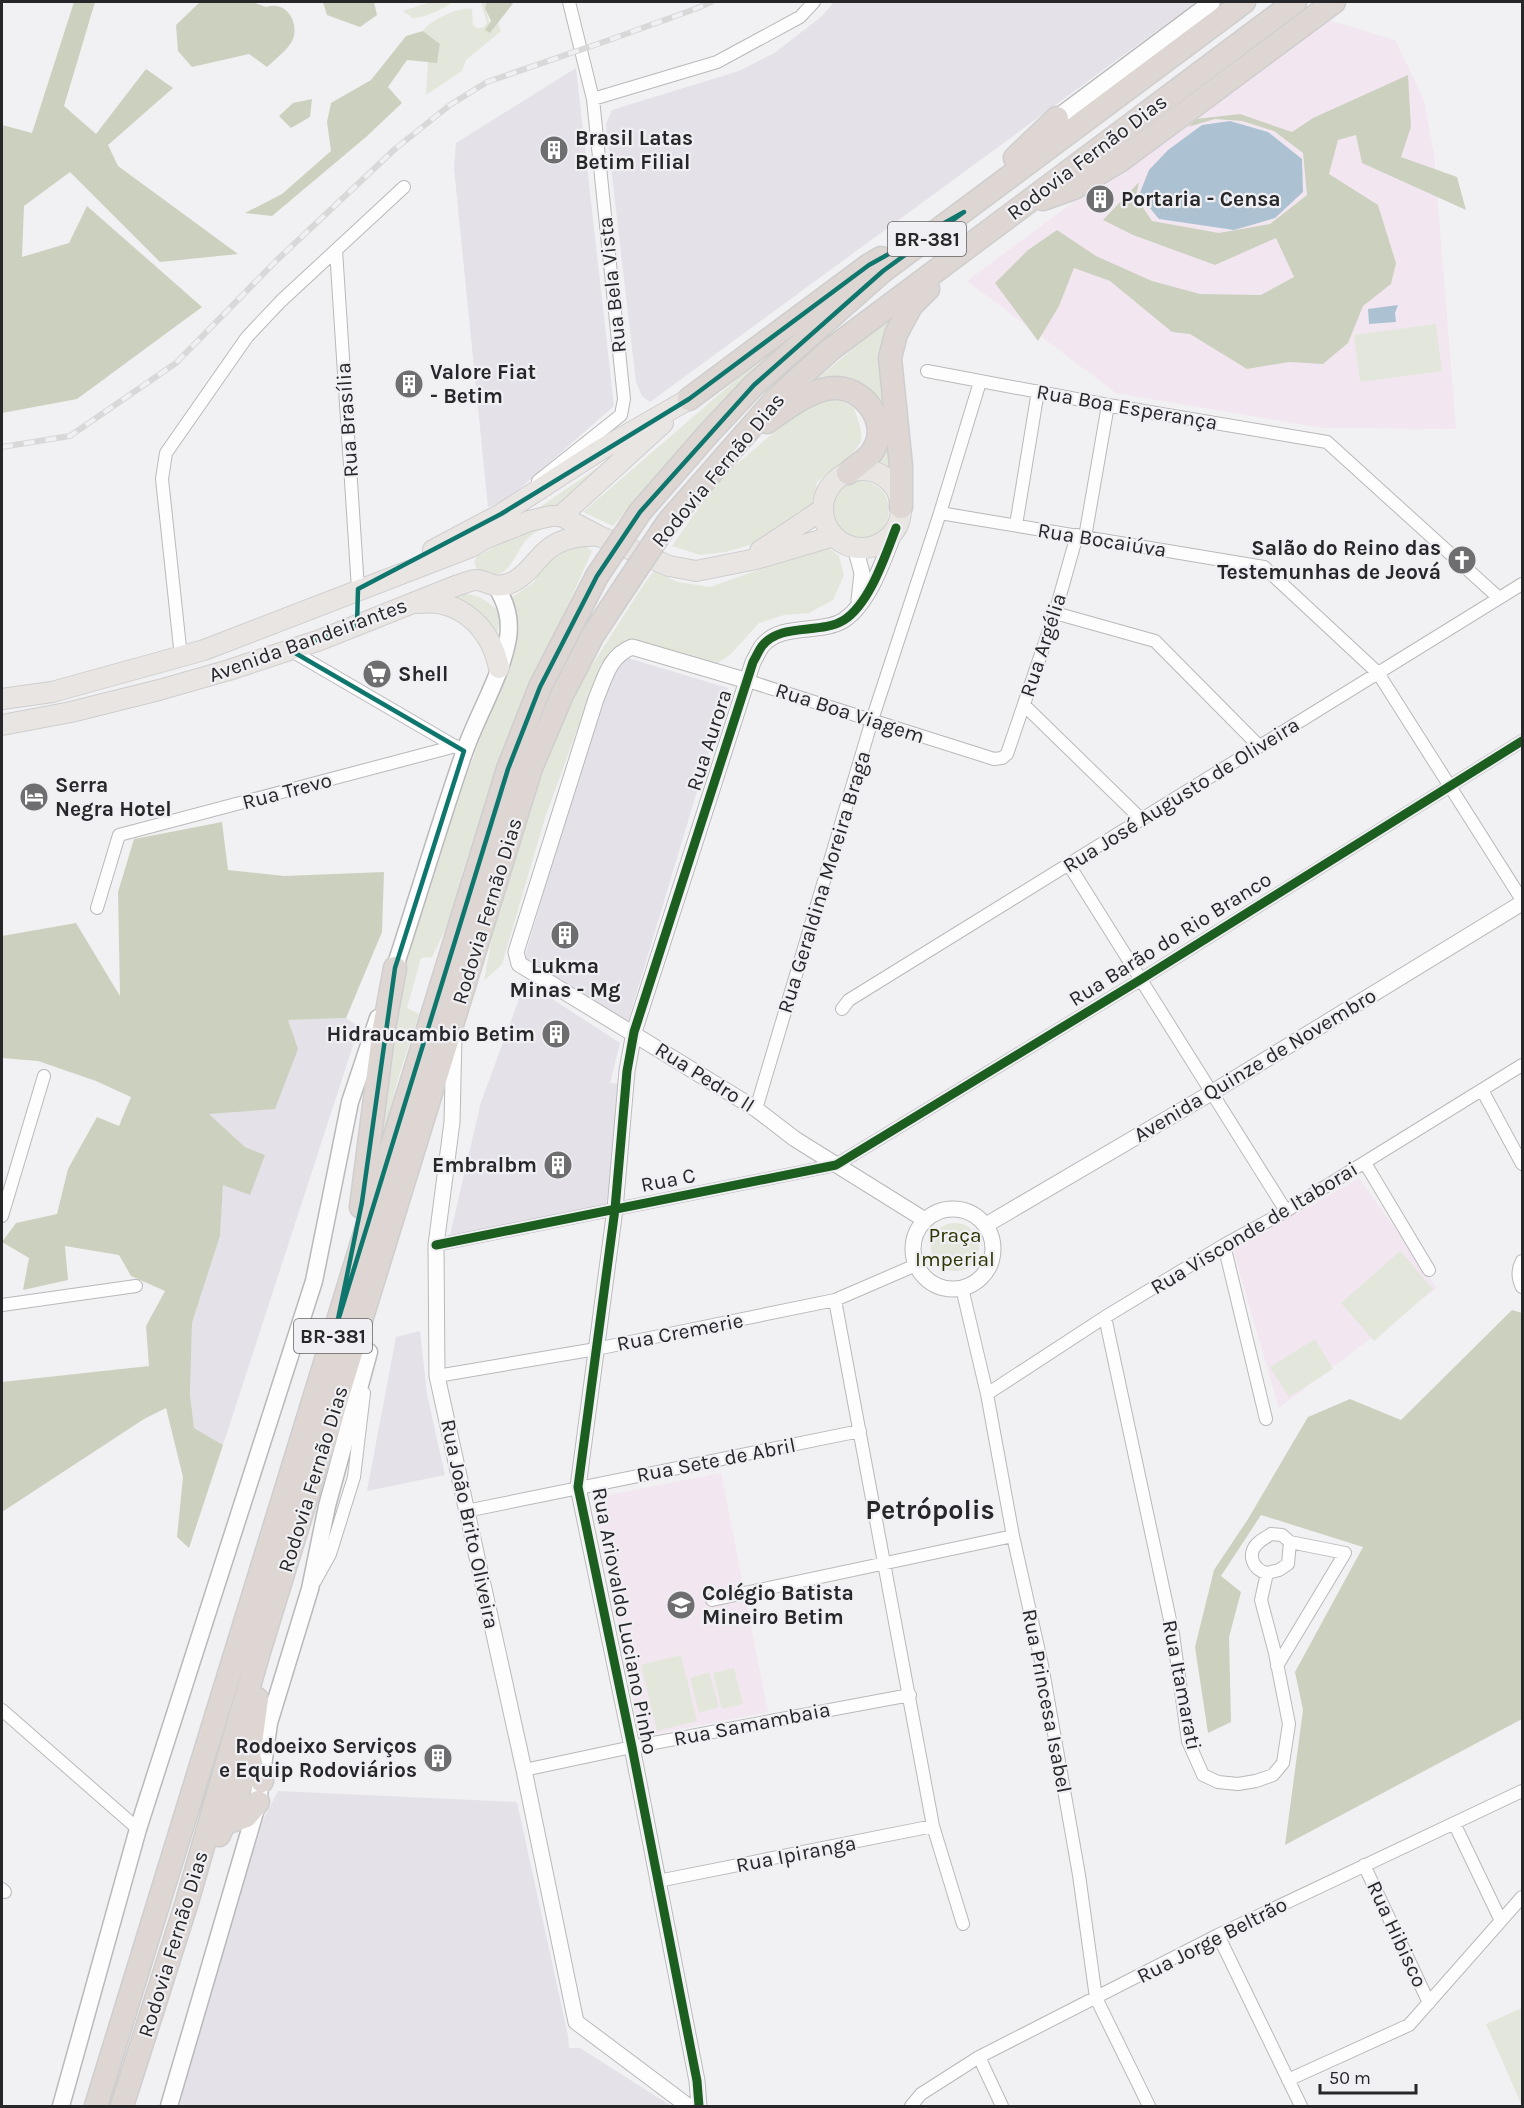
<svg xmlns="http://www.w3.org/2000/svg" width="1524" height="2108" font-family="Karla,sans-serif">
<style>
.built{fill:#e4e1e9}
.education{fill:#f2e7f0}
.green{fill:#e3e7db}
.forest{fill:#ccd1bf}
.water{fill:#acc1d2}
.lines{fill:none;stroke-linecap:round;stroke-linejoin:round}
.minor-casing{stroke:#b9b8ba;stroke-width:14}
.tertiary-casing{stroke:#b9b8ba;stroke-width:17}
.secondary-casing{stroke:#b9b8ba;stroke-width:19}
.primary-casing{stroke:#cfcecf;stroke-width:22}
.motorway-casing{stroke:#cfcecf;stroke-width:25}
.minor{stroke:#fdfdfd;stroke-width:12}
.tertiary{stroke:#fdfdfd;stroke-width:15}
.secondary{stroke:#fdfdfd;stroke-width:16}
.primary{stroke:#e9e5e3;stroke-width:20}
.motorway{stroke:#ddd6d2;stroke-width:22}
.rail-casing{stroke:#d9d8d9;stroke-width:6}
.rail{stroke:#f0eff3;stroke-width:4;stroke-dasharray:11;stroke-linecap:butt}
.motorway-bridge-casing{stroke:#cfcecf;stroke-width:25;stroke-linecap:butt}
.motorway-bridge{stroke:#ddd6d2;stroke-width:22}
.cycleway-casing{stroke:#f0eff3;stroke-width:13}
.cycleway{stroke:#1b5e20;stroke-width:9}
.marked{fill:none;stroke:#0f766e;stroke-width:4.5;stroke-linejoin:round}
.labels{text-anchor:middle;stroke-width:4.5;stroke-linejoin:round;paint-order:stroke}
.shield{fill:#f0eff3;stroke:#636265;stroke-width:1.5}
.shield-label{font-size:20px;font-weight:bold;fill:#272628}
.poi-label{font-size:21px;font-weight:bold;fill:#272628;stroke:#f0eff3;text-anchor:start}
.street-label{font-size:21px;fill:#272628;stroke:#f0eff3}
.park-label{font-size:21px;fill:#2a3500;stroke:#f0eff3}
.district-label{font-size:27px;font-weight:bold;fill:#272628;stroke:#f0eff3}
</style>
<rect width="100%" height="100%" fill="#f1f0f2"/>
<path class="built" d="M 834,2 L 1196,2 L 650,402 L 642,396 L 636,382 L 606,124 L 612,110 L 739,71 L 776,52 L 822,16 Z
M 576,68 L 614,406 L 508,499 L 488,507 L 454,168 L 456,143 Z
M 628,658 L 728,688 L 626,1028 L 524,960 L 608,670 Z
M 522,991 L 543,993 L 620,1043 L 610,1083 L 622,1084 L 606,1205 L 450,1235 L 481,1102 Z
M 346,1018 L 359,1027 L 223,1445 L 194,1428 L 190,1394 L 192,1323 L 220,1236 L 223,1185 L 265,1155 L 245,1147 L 209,1114 L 288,1020 Z
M 420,1331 L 427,1394 L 445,1475 L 367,1491 L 396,1337 Z
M 278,1791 L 517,1802 L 568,2036 L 569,2048 L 580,2048 L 671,2106 L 175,2106 L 263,1820 Z"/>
<path class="education" d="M 1321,18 L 1395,40 L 1424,100 L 1434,155 L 1456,429 L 1322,428 L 1116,393 L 967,281 Z
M 1359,1178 L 1437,1288 L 1279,1408 L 1233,1249 Z
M 721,1473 L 768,1712 L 640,1737 L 594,1498 Z"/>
<path class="green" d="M 431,2 L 453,2 C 441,10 427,17 413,18 L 403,11 Z
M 481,2 L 487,2 C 484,11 491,21 490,33 L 498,23 L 501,31 L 466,60 L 462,71 L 426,95 L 428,62 L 437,62 L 440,44 L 423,31 C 429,21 460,6 472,9 L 473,25 L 478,29 L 484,27 L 487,23 Z
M 824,311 L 687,440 L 613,526 L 583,512 L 767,353 Z
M 895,318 L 896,471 L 876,460 L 880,410 L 806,388 L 878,328 Z
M 1436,324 L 1442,371 L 1360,382 L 1354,335 Z
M 838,399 L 854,408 C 857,418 863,430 861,440 C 857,455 829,471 817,482 L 813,507 L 759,542 L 726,552 L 700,555 L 672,546 L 718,480 L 778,429 L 818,400 Z
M 639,439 L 569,504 L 537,509 Z
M831 510a29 29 0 1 1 58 0a29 29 0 1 1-58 0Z
M 535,526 L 548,526 C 540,530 533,533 527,539 C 512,557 507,588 477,569 L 474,562 L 477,556 Z
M 573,541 L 585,545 L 592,551 L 518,717 L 488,795 L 463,871 L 450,920 L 432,957 L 421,958 L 407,1008 L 419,1014 L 397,1082 L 387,1126 L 377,1146 L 405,964 L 462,788 L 515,645 L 512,597 L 533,583 L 550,556 Z
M 824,544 L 839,556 L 844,575 L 833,600 L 809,613 L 784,615 L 759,623 L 730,655 L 716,664 L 628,641 L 601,664 L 545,818 L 502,964 L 484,981 L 496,915 L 544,766 L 583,679 L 644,584 L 654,571 L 678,582 L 710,587 L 784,561 Z
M 464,594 C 481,595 489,602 501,614 L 497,634 L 453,597 Z
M931 1247a24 24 0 1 1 48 0a24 24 0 1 1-48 0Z
M 1400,1251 L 1433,1289 L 1374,1341 L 1341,1303 Z
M 1315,1339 L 1333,1369 L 1289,1397 L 1270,1367 Z
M 681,1655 L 697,1721 L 657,1731 L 641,1665 Z
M 734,1668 L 743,1704 L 722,1709 L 713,1673 Z
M 709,1672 L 719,1707 L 699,1713 L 690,1678 Z
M 1522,2008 L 1522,2106 L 1486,2024 Z"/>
<path class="forest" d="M 74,2 L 95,2 L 64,106 L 96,134 L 146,69 L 173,88 L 108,145 L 118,166 L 238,254 L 160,262 L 70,172 L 24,206 L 22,257 L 69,243 L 87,206 L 202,307 L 77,399 L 2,413 L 2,125 L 32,133 Z
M 200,2 L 252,2 L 266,7 C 287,0 299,23 293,39 C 289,49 275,59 267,67 L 249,54 L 192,67 L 178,51 L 176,25 Z
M 323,2 L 374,2 L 377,15 L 360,27 L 327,15 Z
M 487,2 L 514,2 L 490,33 L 485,30 L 491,21 L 485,8 Z
M 423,31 L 440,44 L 437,63 L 407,60 L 388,87 L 402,103 L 366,137 L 272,216 L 245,213 L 282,194 L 331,151 L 327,122 L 331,103 L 371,80 L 406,36 Z
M 1408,75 L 1411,127 L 1401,157 L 1457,177 L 1466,210 L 1362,163 L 1356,135 L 1338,140 L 1329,174 L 1378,205 L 1396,263 L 1391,284 L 1363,306 L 1348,343 L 1323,364 L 1289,362 L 1247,369 L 1190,334 L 1172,332 L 1110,281 L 1074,268 L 1059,306 L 1038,341 L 995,283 L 1028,250 L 1057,230 L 1096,256 L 1152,281 L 1200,294 L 1261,295 L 1294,277 L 1276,238 L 1215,265 L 1133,235 L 1103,220 L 1139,182 L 1136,197 L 1152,221 L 1219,233 L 1270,224 L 1307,195 L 1303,153 L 1274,131 L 1242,121 L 1215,119 L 1188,127 L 1196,119 L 1240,114 L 1292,132 L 1313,118 Z
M 312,99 L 310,117 L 291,128 L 279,116 L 293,103 Z
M 222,822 L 228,870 L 284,876 L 384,872 L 382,932 L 346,1018 L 288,1020 L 298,1049 L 275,1109 L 209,1114 L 245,1147 L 265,1155 L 250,1195 L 223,1185 L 220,1236 L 192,1323 L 190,1394 L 194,1428 L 223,1445 L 189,1548 L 177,1537 L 183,1477 L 166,1408 L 144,1419 L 2,1512 L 2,1382 L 149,1366 L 146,1326 L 165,1291 L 131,1276 L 119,1255 L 65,1246 L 68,1280 L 23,1290 L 29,1258 L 2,1242 L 16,1223 L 57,1214 L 68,1169 L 97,1117 L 119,1126 L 131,1097 L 96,1081 L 38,1061 L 2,1058 L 2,936 L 76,923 L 120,996 L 118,892 L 134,839 Z
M 1512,1310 L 1522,1313 L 1522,1719 L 1285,1845 L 1303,1710 L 1295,1672 L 1363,1547 L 1261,1515 L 1221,1576 L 1241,1592 L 1229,1637 L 1231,1722 L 1208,1733 L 1195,1647 L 1214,1570 L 1248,1519 L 1308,1417 L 1350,1399 L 1401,1420 Z"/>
<path class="water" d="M 1230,121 L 1268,132 L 1302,159 L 1303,192 L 1275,218 L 1234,230 L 1159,219 L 1139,195 L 1149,170 L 1168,150 L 1202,125 Z
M 1398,305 L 1395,313 L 1396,322 L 1369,324 L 1368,309 Z"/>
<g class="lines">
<g class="minor-casing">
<path id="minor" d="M 593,99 L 717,62 L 800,17 L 814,2
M 336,250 L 358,589
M 927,371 L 1108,405 L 1327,442 L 1499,598
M 538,481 L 621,415 L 624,399 L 593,99 L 569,2
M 940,513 L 1264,567 L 1378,673 L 1522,900
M 1016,525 L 1038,391
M 1085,537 L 1108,405
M 1055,613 L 1155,641 L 1259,746
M 290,650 L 458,748
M 181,657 L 162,479 L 166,453 L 247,337 L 281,301 L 404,187
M 748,681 L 994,759 L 1002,758 L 1007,754 L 1055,613 L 1077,535
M 1024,705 L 1142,820
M 1069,865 L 1286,1211
M 97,908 L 119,835 L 456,746
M 842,1009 L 849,1000 L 1522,584
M 1482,1090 L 1522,1164
M 756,1109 L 872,720 L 940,513 L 980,382
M 1365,1163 L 1429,1270
M 2,1216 L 44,1076
M 436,1245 L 836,1165 L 1140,980 L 1522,741
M 1224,1245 L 1266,1419
M 1522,1261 C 1517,1270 1518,1279 1522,1287
M 962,1288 L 987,1394 L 1013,1536 L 1042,1665 L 1079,1875 L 1096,1998 L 1149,2106
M 835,1300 L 933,1826 L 963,1924
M 2,1305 L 136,1286
M 1105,1317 L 1173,1634 L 1188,1741 L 1203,1775 L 1218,1782 L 1238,1784 L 1256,1781 L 1273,1775 L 1283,1763 L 1289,1724 L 1275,1653 L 1261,1600 L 1267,1573 C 1253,1570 1246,1554 1258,1543 C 1262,1539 1267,1537 1271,1534 L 1282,1535 L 1290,1542 L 1288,1564 L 1279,1570 L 1267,1573
M 437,1376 L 596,1349 L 835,1300 L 916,1265
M 987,1394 L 1105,1317 L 1224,1245 L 1286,1211 L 1522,1065
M 466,1511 L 860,1431
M 315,1581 L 330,1554 L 354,1477 L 364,1393
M 712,1600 L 1013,1536
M 1277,1666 L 1345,1553 L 1290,1542
M 2,1710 L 138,1829
M 524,1770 L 632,1747 L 910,1695
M 1454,1823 L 1501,1921
M 1364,1865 L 1429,2003
M 658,1881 L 933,1826
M 2,1889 L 5,1892
M 1218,1935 L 1301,2106
M 979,2057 L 1002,2106
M 1288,2080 L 1409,2025 L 1522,1897
M 911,2106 L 921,2094 L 979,2057 L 1218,1935 L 1522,1791"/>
</g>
<g class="tertiary-casing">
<path id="tertiary" d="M 855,547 L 862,573 L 859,600
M 748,681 L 632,647 C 609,656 605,678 596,699 L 516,952 L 519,964 L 756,1109 L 795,1139 L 925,1220
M 454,1037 L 452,1122 L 436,1245 L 437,1376 L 524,1770 L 576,2022 L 688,2106
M913 1249a40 40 0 1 1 80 0a40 40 0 1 1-80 0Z
M 986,1225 L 1211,1093 L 1522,903
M 699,2106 L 697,2081 L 632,1747 L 578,1487 L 615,1209 L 627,1071 L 634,1032 L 753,662 C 756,657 759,650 762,646 C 781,622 820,635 844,620 C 870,603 885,556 896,528"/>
</g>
<g class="secondary-casing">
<path id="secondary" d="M 1057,118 L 1212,2
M 391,979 C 416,904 438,828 464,753 C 477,715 501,678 508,638 C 511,618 506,603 496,586
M 61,2106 L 138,1829 L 314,1281 L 350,1102 L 378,1018
M 169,2106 L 258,1802 L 269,1723 L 310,1589 L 327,1506 L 369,1352"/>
</g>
<g class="primary-casing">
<path id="primary" d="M823 509a39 39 0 1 1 78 0a39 39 0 1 1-78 0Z
M 561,516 L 663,423
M 433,550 L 501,514 L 600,450 L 689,399
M 760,551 L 823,509
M 419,603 C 461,598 491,629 499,668
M 2,699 L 52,692 L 204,650 L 471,547 L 484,539 L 529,521 L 551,516 L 561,516 L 599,536 L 669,566 L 696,571 L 756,559 L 834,536
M 2,725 L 71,712 L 159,690 L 229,670 L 320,640 L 458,585 C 463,584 471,580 476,580 C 487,580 492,589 508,584 C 525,578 534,562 546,551 C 561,538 580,535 599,536"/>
</g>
<g class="motorway-casing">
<path id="motorway" d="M 1015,158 L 1057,118
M 1043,199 L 1074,188 L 1121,160 L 1334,2
M 689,399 L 869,265 L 881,258
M 767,422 C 784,410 815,386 837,388 C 866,389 891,425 872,452 C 867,460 855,466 848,473
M 901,507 L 901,466 L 890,358 L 896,334 L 911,306 L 928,289
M 640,512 L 708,434 L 754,385 L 883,271 L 1244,2
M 668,522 L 774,401 L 830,350 L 1295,2
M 361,1207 L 384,1028 L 395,968
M 257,1699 L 249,1757 L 253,1769 L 262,1781
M 223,1824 L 246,1816 L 258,1802
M 219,1835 L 239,1790 L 249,1757
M 96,2106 L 508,769 L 540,687 L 597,576
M 122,2106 L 187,1902 L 258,1655 L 531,768 L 562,695 L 593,635 L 626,585"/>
</g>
<use href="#minor" class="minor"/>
<use href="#tertiary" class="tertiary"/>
<use href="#secondary" class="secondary"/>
<use href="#primary" class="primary"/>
<use href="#motorway" class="motorway"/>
<g class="rail-casing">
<path id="rail" d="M 2,447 L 70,436 L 176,363 L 276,261 L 395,149 L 450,105 L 487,82 L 612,39 L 695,9 L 711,2"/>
</g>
<use href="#rail" class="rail"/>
<g class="motorway-bridge-casing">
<path id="motorway-bridge" d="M 597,576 L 640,512
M 626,585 L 668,522"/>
</g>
<use href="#motorway-bridge" class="motorway-bridge"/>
<g class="cycleway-casing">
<path id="cycleway" d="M 436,1245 L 836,1165 L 1140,980 L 1522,741
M 699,2106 L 697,2081 L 632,1747 L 578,1487 L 615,1209 L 627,1071 L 634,1032 L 753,662 C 756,657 759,650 762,646 C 781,622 820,635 844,620 C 870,603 885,556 896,528"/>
</g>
<use href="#cycleway" class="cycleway"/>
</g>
<path class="marked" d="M 964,212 L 883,271 L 754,385 L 640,512 L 597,576 L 540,687 L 508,769 L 337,1324 L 362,1202 L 395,968 L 464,751 L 290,650 L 357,625 L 358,589 L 501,514 L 689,399 L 869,265 Z"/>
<defs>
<g id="building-disc" transform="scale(1.5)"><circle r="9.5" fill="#6e6d6f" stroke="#f0eff3"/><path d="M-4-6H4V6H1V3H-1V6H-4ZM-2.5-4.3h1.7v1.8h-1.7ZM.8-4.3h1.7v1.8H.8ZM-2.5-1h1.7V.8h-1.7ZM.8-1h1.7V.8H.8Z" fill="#fff"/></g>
<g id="church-disc" transform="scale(1.5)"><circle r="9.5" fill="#6e6d6f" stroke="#f0eff3"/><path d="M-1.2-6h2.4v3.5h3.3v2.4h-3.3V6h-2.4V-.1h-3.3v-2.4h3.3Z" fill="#fff"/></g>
<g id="supermarket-disc" transform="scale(1.5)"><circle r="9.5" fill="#6e6d6f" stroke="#f0eff3"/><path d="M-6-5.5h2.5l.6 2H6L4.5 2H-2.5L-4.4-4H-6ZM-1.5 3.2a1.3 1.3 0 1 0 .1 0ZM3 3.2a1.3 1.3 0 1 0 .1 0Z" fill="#fff"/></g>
<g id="hotel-disc" transform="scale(1.5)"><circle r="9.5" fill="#6e6d6f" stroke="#f0eff3"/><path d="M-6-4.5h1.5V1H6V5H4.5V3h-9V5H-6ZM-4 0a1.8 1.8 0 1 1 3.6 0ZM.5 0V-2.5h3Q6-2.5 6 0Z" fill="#fff"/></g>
<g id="school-disc" transform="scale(1.5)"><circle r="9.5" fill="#6e6d6f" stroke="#f0eff3"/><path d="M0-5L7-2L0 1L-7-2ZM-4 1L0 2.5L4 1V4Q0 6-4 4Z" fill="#fff"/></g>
</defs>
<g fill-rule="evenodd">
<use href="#building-disc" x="554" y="150"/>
<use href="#building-disc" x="1100" y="199"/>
<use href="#building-disc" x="409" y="384"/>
<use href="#church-disc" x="1462" y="560"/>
<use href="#supermarket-disc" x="377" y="674"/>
<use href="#hotel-disc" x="34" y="797"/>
<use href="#building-disc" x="565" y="935"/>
<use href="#building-disc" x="556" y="1034"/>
<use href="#building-disc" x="558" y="1165"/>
<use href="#school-disc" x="681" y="1605"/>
<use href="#building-disc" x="438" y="1758"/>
</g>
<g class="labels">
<g class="shield">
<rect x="888" y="222" width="78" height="34" rx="4.5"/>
<rect x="294" y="1319" width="78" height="34" rx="4.5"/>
</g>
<g class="shield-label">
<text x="927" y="246">BR-381</text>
<text x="333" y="1343">BR-381</text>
</g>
<g class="poi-label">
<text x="575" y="145">Brasil Latas<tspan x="575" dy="24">Betim Filial</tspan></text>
<text x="1121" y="206">Portaria - Censa</text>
<text x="430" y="379">Valore Fiat<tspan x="430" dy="24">- Betim</tspan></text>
<text x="1441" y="555" text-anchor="end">Salão do Reino das<tspan x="1441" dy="24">Testemunhas de Jeová</tspan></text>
<text x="398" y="681">Shell</text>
<text x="55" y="792">Serra<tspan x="55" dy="24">Negra Hotel</tspan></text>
<text x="565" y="973" text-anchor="middle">Lukma<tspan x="565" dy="24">Minas - Mg</tspan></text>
<text x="535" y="1041" text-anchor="end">Hidraucambio Betim</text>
<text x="537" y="1172" text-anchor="end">Embralbm</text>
<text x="702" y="1600">Colégio Batista<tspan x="702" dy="24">Mineiro Betim</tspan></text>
<text x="417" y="1753" text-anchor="end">Rodoeixo Serviços<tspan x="417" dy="24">e Equip Rodoviários</tspan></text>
</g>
<g class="street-label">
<text transform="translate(1087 157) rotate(-37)" y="7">Rodovia Fernão Dias</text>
<text transform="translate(612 285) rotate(-96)" y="7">Rua Bela Vista</text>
<text transform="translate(1127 407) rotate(10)" y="7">Rua Boa Esperança</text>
<text transform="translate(347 420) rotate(-94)" y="7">Rua Brasília</text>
<text transform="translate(718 470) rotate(-50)" y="7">Rodovia Fernão Dias</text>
<text transform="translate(1102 540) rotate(9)" y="7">Rua Bocaiúva</text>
<text transform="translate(308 640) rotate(-20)" y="7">Avenida Bandeirantes</text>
<text transform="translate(1043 645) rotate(-72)" y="7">Rua Argélia</text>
<text transform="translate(850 713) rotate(18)" y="7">Rua Boa Viagem</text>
<text transform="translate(709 740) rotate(-72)" y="7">Rua Aurora</text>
<text transform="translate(287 791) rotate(-15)" y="7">Rua Trevo</text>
<text transform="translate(1181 795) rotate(-32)" y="7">Rua José Augusto de Oliveira</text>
<text transform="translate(824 882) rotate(-73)" y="7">Rua Geraldina Moreira Braga</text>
<text transform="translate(487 911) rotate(-73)" y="7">Rodovia Fernão Dias</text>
<text transform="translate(1170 939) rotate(-32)" y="7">Rua Barão do Rio Branco</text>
<text transform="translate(1255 1065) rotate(-31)" y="7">Avenida Quinze de Novembro</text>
<text transform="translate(705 1077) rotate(32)" y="7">Rua Pedro II</text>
<text transform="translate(668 1180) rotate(-11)" y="7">Rua C</text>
<text transform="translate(1254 1228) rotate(-31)" y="7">Rua Visconde de Itaborai</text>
<text transform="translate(680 1332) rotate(-11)" y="7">Rua Cremerie</text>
<text transform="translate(716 1460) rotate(-11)" y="7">Rua Sete de Abril</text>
<text transform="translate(313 1479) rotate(-73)" y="7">Rodovia Fernão Dias</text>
<text transform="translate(470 1524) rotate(78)" y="7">Rua João Brito Oliveira</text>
<text transform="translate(625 1621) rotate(79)" y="7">Rua Ariovaldo Luciano Pinho</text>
<text transform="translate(1182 1685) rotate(79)" y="7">Rua Itamarati</text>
<text transform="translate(1047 1701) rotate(79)" y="7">Rua Princesa Isabel</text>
<text transform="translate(752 1724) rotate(-11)" y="7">Rua Samambaia</text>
<text transform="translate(796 1854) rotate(-11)" y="7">Rua Ipiranga</text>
<text transform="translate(1397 1934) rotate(65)" y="7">Rua Hibisco</text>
<text transform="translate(1212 1940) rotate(-27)" y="7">Rua Jorge Beltrão</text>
<text transform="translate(173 1944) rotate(-73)" y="7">Rodovia Fernão Dias</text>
</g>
<g class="park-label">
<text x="955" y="1242">Praça<tspan x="955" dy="24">Imperial</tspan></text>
</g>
<g class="district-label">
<text x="930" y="1519">Petrópolis</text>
</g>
</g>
<rect width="1524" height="2108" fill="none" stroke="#272628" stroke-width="6"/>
<path d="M1320 2084v9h96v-9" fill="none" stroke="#272628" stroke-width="3"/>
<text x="1329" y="2084" font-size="18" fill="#272628" stroke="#f0eff3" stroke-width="4.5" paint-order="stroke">50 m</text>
</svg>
